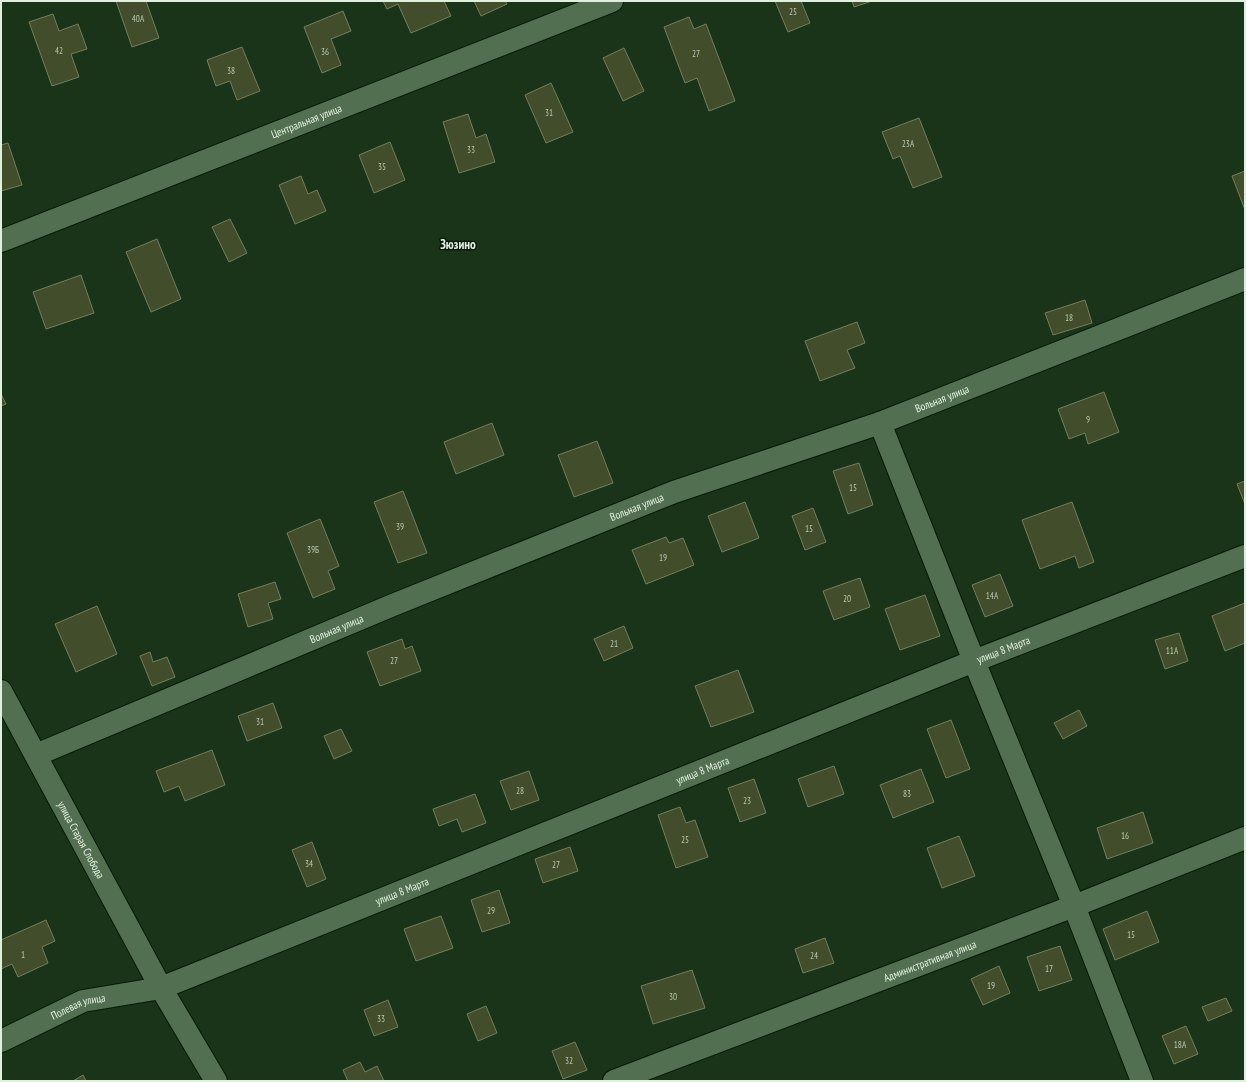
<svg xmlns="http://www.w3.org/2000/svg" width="1246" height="1082" font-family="'PT Sans Narrow',sans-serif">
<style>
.building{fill:#424e2b;stroke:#737f5a}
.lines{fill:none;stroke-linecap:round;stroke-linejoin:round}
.street-casing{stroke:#031b03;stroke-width:24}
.street{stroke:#536f52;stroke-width:22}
.labels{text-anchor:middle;stroke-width:3;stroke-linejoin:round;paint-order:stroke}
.number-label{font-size:9px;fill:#b8c8b2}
.street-label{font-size:11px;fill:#e0f0df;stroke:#0d180d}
.quarter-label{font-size:13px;font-weight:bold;fill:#e0f0df;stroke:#0d180d}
</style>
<rect width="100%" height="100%" fill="#1a3419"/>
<path class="building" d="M 116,1 L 146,1 L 159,38 L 132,47 Z
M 383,1 L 444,1 L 451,16 L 411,33 L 398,4 L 387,9 Z
M 474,1 L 505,1 L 507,4 L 481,16 Z
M 775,1 L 801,1 L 810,23 L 788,32 Z
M 852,1 L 872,1 L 854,7 Z
M 343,11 L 351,31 L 331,39 L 341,65 L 322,73 L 304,27 Z
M 53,14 L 59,31 L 78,24 L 87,49 L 71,54 L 79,77 L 52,86 L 29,22 Z
M 689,17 L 694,29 L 706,24 L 735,101 L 709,111 L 697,78 L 685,83 L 664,27 Z
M 242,47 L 260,91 L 237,100 L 230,81 L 216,86 L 207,60 Z
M 624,48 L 644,91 L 623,101 L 603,58 Z
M 551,83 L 573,132 L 546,143 L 525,95 Z
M 468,114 L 476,138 L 486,134 L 495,162 L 459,173 L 443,122 Z
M 919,118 L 942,177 L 913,188 L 900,156 L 893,159 L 882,132 Z
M 390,142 L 405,180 L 374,193 L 359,155 Z
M 8,143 L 22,185 L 1,191 L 1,145 Z
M 1245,171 L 1245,210 L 1232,176 Z
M 301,176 L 308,194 L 317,190 L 326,211 L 295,224 L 279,185 Z
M 230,219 L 247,253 L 229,262 L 212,227 Z
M 157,239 L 181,299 L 151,312 L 126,252 Z
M 81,275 L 94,313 L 46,329 L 33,292 Z
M 1085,300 L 1092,323 L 1053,335 L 1045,313 Z
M 857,322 L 865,343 L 847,350 L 855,368 L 820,381 L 805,341 Z
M 1104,392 L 1119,432 L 1088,444 L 1085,433 L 1069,439 L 1058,409 Z
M 1,394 L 6,404 L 1,406 Z
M 492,423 L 504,455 L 456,474 L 444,442 Z
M 597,441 L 613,483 L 574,497 L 558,455 Z
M 859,463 L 873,505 L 848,514 L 833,471 Z
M 1245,481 L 1245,504 L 1237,484 Z
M 403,491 L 427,553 L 398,563 L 374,502 Z
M 745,502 L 759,538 L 722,552 L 708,516 Z
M 1072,502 L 1094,562 L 1079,568 L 1075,556 L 1040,569 L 1022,520 Z
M 813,508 L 826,542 L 805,550 L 792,516 Z
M 320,519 L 339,566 L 328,571 L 335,589 L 313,598 L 287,533 Z
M 666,537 L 669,543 L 683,538 L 694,565 L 646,584 L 632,550 Z
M 1000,574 L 1013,606 L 985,617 L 972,585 Z
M 860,578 L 870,607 L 834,620 L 823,591 Z
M 275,582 L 281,599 L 268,603 L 273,619 L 248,627 L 238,594 Z
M 925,595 L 940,636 L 900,650 L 885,609 Z
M 1245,603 L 1245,643 L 1225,651 L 1212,616 Z
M 97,606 L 117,654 L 76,672 L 55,624 Z
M 624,626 L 633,648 L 604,661 L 594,639 Z
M 1179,633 L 1188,661 L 1165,669 L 1155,640 Z
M 402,639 L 405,649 L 412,646 L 421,671 L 380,686 L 367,652 Z
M 150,652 L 153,662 L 167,657 L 175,677 L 152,686 L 140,656 Z
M 738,670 L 754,712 L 711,727 L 695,686 Z
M 273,703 L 282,728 L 247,741 L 238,716 Z
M 1079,710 L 1087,726 L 1063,739 L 1054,723 Z
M 951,720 L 970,769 L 946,778 L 927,729 Z
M 341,729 L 352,751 L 334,759 L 324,736 Z
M 212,750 L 225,785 L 185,801 L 179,786 L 164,792 L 156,771 Z
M 834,766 L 844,794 L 808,807 L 798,779 Z
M 921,769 L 934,802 L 893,818 L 880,785 Z
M 529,771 L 539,800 L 511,810 L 500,781 Z
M 754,779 L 766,813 L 740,822 L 728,788 Z
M 475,794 L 486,823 L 462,832 L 457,819 L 439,826 L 433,809 Z
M 680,807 L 686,823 L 695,820 L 708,857 L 676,868 L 658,815 Z
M 1143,812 L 1153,843 L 1107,859 L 1097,828 Z
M 959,836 L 975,876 L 942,888 L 927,848 Z
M 312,842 L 326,879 L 307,887 L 292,850 Z
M 570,847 L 578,871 L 543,883 L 535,859 Z
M 499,890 L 510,923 L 482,932 L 471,900 Z
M 1147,911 L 1159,942 L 1115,960 L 1103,929 Z
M 441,916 L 453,948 L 416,961 L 404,929 Z
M 46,920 L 55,941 L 42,947 L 48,963 L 18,977 L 12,964 L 1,969 L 1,940 Z
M 825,938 L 834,963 L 803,973 L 795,949 Z
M 1060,946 L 1072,980 L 1039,991 L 1027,957 Z
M 999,966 L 1010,993 L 983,1005 L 971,979 Z
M 692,970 L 705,1008 L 653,1024 L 641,986 Z
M 1226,998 L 1232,1011 L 1208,1021 L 1202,1007 Z
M 388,1000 L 398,1027 L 374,1036 L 364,1010 Z
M 486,1006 L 497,1033 L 478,1041 L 467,1014 Z
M 1186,1026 L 1198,1054 L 1174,1064 L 1162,1036 Z
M 575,1042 L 587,1070 L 563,1079 L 552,1051 Z
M 360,1062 L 365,1072 L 377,1066 L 384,1081 L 348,1081 L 343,1070 Z
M 83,1075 L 86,1081 L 73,1081 Z"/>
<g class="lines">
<g class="street-casing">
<g id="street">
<path id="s1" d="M 1,241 L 612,1"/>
<path d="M 880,423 L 974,661 L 1074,906 L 1142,1081"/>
<path id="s2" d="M 1,691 L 161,988 L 216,1081"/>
<path id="s3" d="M 36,755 L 393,605 L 674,492 L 880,423 L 1245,279"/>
<path id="s4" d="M 1,1041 L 83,1001 L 161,988 L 974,661 L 1245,556"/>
<path id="s5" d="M 614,1081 L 1074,906 L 1245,838"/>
</g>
</g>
<use href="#street" class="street"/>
</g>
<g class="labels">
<g class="number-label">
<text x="793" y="15">25</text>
<text x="138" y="22">40А</text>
<text x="59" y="54">42</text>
<text x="325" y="55">36</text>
<text x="696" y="57">27</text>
<text x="231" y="74">38</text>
<text x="549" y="116">31</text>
<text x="908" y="147">23А</text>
<text x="471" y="153">33</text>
<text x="382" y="170">35</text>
<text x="1069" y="321">18</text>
<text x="1088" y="423">9</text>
<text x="853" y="491">15</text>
<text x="400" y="530">39</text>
<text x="809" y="532">15</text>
<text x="313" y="553">39Б</text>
<text x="663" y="561">19</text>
<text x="992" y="599">14А</text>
<text x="847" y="602">20</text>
<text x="614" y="647">21</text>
<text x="1172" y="654">11А</text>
<text x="394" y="664">27</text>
<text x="260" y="725">31</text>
<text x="520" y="794">28</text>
<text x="907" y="797">83</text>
<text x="747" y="804">23</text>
<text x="1125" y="839">16</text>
<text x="685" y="843">25</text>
<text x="309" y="867">34</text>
<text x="556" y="868">27</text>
<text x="491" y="914">29</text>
<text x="1131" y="938">15</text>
<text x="23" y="958">1</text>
<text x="814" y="959">24</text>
<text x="1049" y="972">17</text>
<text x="991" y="989">19</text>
<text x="673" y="1000">30</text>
<text x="381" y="1022">33</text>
<text x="1180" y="1048">18А</text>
<text x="569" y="1064">32</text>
</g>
<g class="street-label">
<text dy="4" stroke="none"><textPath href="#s1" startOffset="328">Центральная улица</textPath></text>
<text dy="4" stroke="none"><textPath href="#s3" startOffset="974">Вольная улица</textPath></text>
<text dy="4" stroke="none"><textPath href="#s3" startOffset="650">Вольная улица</textPath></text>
<text dy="4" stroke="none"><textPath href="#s3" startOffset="326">Вольная улица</textPath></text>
<text dy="4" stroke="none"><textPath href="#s4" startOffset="1078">улица 8 Марта</textPath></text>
<text dy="4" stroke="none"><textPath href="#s4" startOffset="754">улица 8 Марта</textPath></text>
<text dy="4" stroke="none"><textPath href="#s2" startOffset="169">улица Старая Слобода</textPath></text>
<text dy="4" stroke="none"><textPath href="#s4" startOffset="430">улица 8 Марта</textPath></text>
<text dy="4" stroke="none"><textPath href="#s5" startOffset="338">Административная улица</textPath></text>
<text dy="4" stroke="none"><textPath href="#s4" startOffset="85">Полевая улица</textPath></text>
</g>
<g class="quarter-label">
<text x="458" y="249">Зюзино</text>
</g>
</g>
<rect width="1246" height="1082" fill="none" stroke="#e0f0df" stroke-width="4"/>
</svg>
